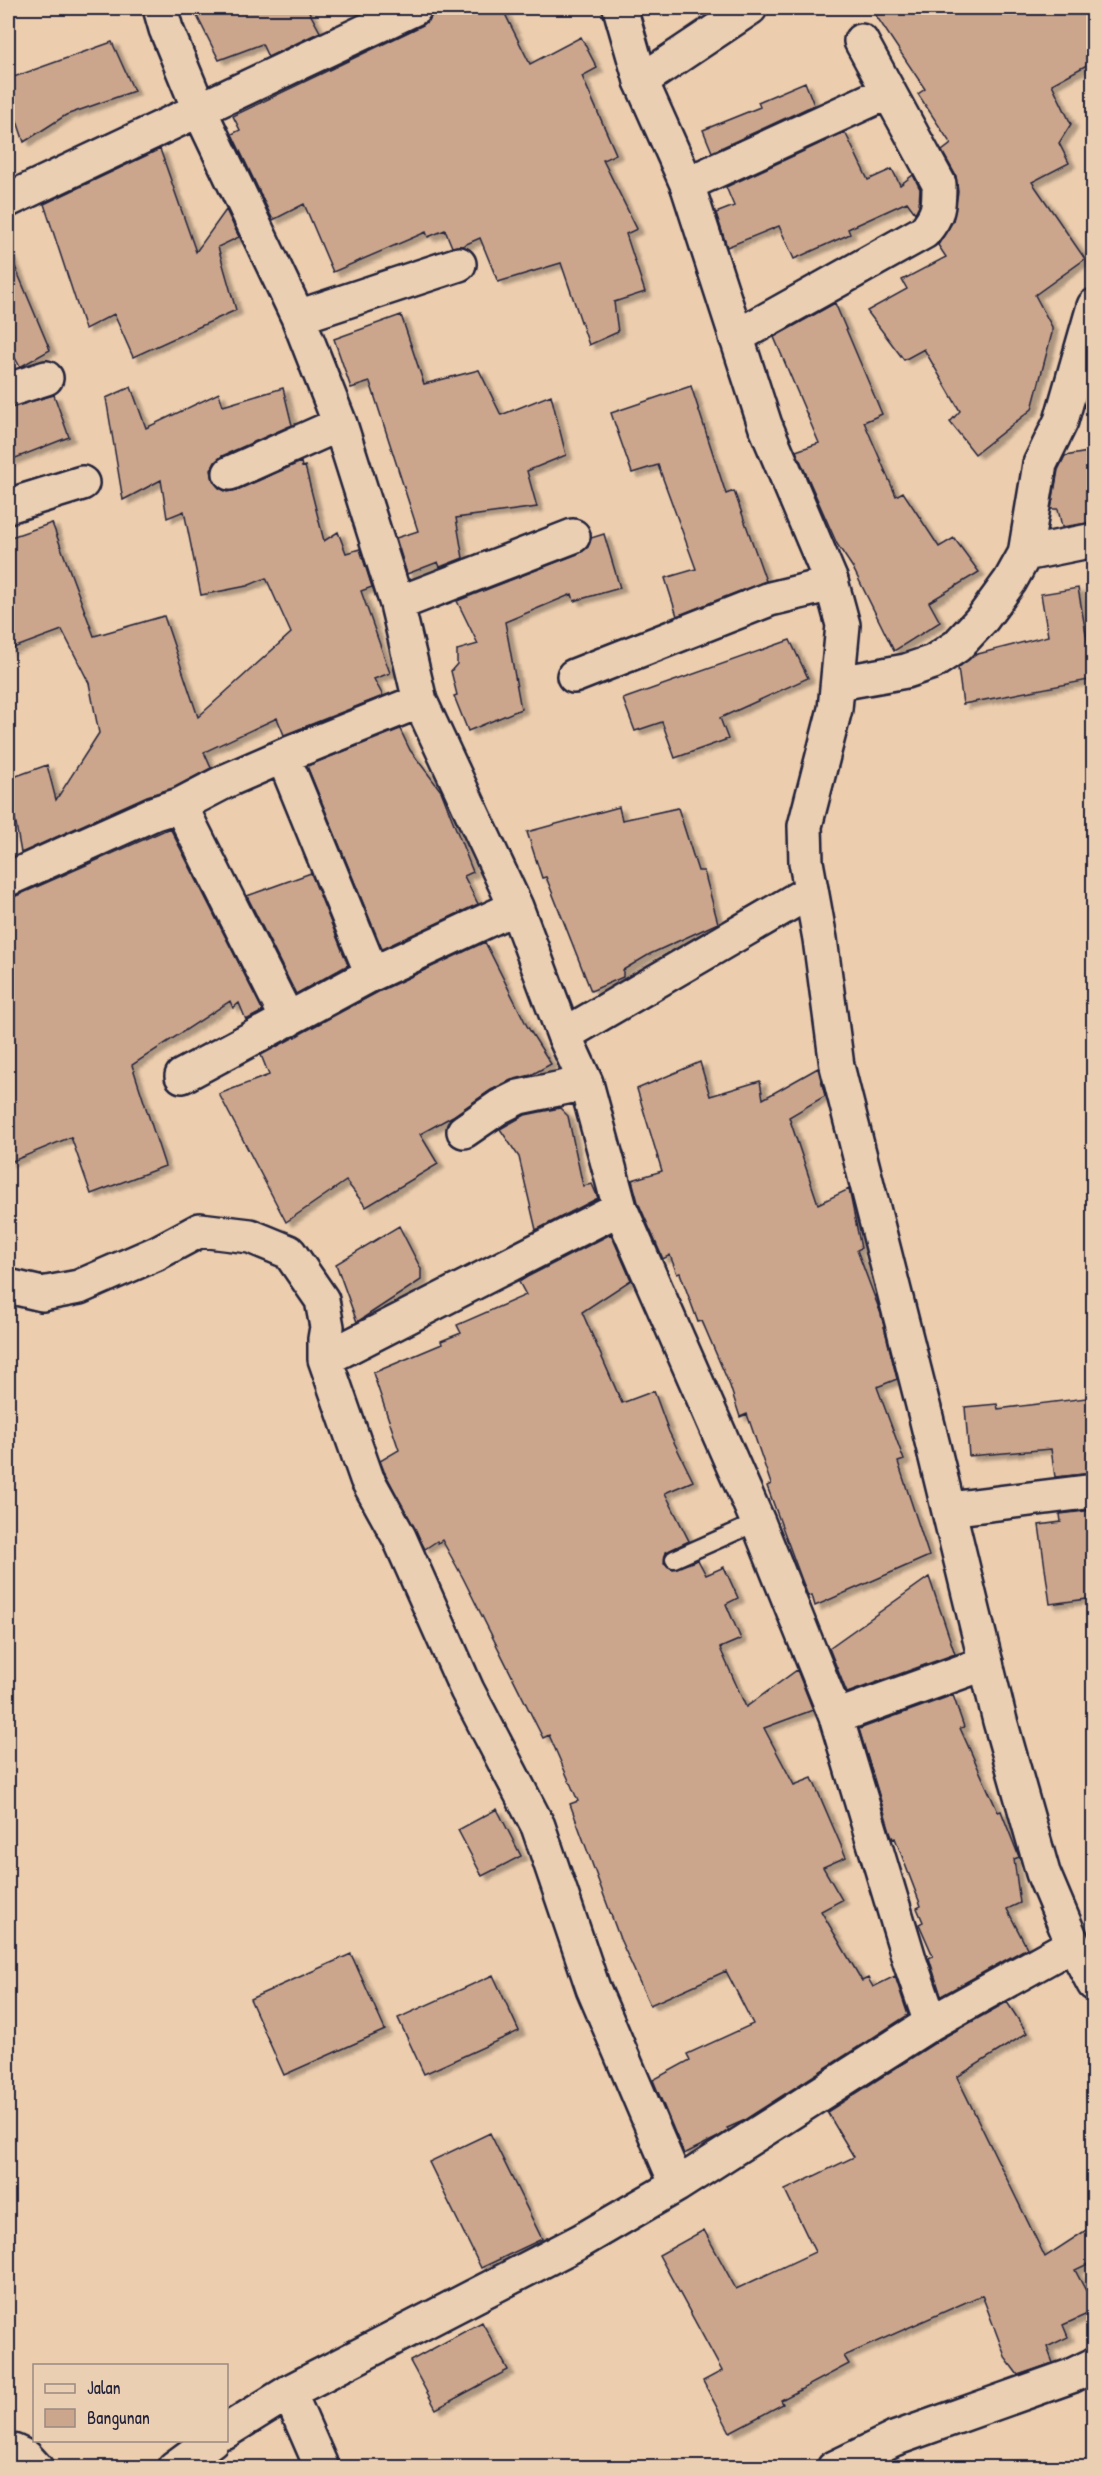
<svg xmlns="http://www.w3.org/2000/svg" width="1101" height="2475" font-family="'Patrick Hand',sans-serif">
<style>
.building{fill:#cba68d;stroke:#22223b;stroke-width:1.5;filter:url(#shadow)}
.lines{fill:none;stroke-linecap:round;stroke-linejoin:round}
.lane-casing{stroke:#22223b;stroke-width:21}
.street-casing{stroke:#22223b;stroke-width:38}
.secondary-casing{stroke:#22223b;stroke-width:38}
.lane{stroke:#ebcfb2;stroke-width:16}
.street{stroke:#ebcfb2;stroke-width:33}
.secondary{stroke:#ebcfb2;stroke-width:33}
</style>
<defs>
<filter id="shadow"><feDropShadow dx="6" dy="4" stdDeviation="1.5" flood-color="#0004"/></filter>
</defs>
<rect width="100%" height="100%" fill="#eccdae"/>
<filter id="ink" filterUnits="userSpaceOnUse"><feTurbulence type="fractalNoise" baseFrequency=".0167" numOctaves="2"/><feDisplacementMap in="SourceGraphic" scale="12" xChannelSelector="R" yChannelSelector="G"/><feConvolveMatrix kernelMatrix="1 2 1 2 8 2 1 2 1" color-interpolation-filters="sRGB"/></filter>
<g filter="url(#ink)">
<path class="building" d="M 193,8 L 307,8 L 320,32 L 268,57 L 262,44 L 219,60 Z
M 440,8 L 502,8 L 530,64 L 581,37 L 597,68 L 582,76 L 616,154 L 603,160 L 637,229 L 626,234 L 645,292 L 614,302 L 618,332 L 589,345 L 561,263 L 498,282 L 480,238 L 462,246 L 452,247 L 445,230 L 428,237 L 426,232 L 333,272 L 304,204 L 273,220 L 232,134 L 240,130 L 233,116 L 423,25 L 430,19 L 433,11 Z
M 871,8 L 1086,8 L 1094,20 L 1094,61 L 1052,84 L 1071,124 L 1059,143 L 1069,163 L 1032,182 L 1085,259 L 1035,295 L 1052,327 L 1052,333 L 1032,409 L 975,454 L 950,422 L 960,411 L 924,349 L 904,360 L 867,311 L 907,289 L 902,280 L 946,257 L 938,245 L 953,221 L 958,192 L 956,176 L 942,151 L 951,144 L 918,94 L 925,89 Z
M 112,42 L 134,91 L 66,115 L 24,142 L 8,94 L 8,79 Z
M 805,82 L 814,105 L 712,152 L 703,130 L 760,107 L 758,102 Z
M 845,132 L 868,180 L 892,169 L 900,185 L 913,175 L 920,189 L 919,205 L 915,213 L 907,202 L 848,229 L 850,234 L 794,259 L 779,226 L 727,247 L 716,213 L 734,206 L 726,187 Z
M 160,149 L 196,252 L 226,210 L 239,237 L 218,247 L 236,310 L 133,357 L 114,314 L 85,329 L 44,204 Z
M 8,250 L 50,350 L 20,367 L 8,345 Z
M 835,303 L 882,414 L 864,422 L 896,496 L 903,492 L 939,547 L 954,538 L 979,572 L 929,602 L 940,622 L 894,651 L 853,568 L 837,544 L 796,451 L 819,443 L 774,337 Z
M 401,315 L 424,384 L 479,370 L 501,415 L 551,395 L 566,455 L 527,471 L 537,507 L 456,518 L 463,558 L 440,567 L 438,562 L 407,574 L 396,538 L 418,531 L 370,382 L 351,388 L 334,339 Z
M 691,386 L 726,494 L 734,491 L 766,581 L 677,616 L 665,578 L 696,569 L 658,465 L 632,473 L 611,413 Z
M 131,387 L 146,428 L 219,393 L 223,406 L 283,388 L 292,425 L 222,456 L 215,462 L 211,470 L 213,480 L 219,488 L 227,492 L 237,490 L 301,462 L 302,467 L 305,466 L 324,541 L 338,532 L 346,553 L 360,549 L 372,587 L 361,591 L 390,673 L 374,679 L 383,696 L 284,735 L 277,718 L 204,752 L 211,768 L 173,788 L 147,796 L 21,853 L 8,779 L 47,765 L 56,800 L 99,733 L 89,683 L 62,630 L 8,650 L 8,538 L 52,523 L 94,636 L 164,616 L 198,717 L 291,633 L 266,578 L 247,586 L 201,595 L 184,511 L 167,518 L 161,480 L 123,500 L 106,398 Z
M 54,395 L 69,437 L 8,461 L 8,408 Z
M 1094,451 L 1094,522 L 1062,527 L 1058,509 L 1051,509 L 1058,470 L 1065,456 Z
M 604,534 L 620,588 L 574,601 L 572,594 L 505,622 L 521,709 L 468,731 L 454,696 L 457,695 L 451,671 L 457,664 L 457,650 L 478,644 L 457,601 L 580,553 L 588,547 L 591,538 Z
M 1078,588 L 1094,679 L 963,704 L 958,668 L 974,655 L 1048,636 L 1041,594 Z
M 790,640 L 808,678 L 720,718 L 728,739 L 675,758 L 662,722 L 635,731 L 623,699 Z
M 400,729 L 410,750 L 441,791 L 473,872 L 464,876 L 478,904 L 382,949 L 307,766 Z
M 619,807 L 622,820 L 678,808 L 698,871 L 704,871 L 718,923 L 650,954 L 623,970 L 623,977 L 591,991 L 546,877 L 542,878 L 527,832 Z
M 170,828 L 263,1011 L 246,1020 L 239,1003 L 233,1008 L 230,1001 L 132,1065 L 165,1166 L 91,1194 L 71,1137 L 8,1163 L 8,898 L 16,896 Z
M 311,873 L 348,965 L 296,994 L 247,896 Z
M 485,942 L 527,1026 L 551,1064 L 531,1075 L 511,1080 L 491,1090 L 453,1116 L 420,1134 L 438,1164 L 366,1207 L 346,1181 L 286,1222 L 219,1094 L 269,1075 L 261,1055 L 380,991 Z
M 700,1062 L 710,1096 L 760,1081 L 763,1099 L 818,1068 L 825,1096 L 789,1117 L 818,1204 L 849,1189 L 861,1248 L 857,1250 L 881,1314 L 897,1379 L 877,1387 L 904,1460 L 898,1462 L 929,1556 L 815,1606 L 812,1595 L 808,1596 L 800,1575 L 767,1486 L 771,1484 L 747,1414 L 740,1417 L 730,1386 L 702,1321 L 698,1322 L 680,1273 L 677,1274 L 670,1255 L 663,1259 L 638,1202 L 632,1180 L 662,1171 L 637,1089 Z
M 560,1108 L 568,1116 L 583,1186 L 592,1184 L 598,1198 L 536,1230 L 519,1157 L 500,1129 L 525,1115 Z
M 399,1226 L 421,1269 L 421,1280 L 357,1322 L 336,1264 Z
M 611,1234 L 631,1280 L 582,1312 L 622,1403 L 654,1391 L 669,1432 L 693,1481 L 665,1493 L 689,1541 L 666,1552 L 664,1563 L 673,1569 L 698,1560 L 706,1575 L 724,1567 L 738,1598 L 726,1604 L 741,1639 L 720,1648 L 746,1707 L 797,1670 L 813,1710 L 764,1728 L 794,1785 L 812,1778 L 846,1857 L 823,1867 L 842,1900 L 821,1911 L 862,1981 L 868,1978 L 873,1987 L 895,1976 L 908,2015 L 743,2121 L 727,2128 L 729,2130 L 718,2137 L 684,2154 L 653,2080 L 690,2060 L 687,2054 L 753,2024 L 726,1971 L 650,2005 L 620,1939 L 570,1804 L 578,1801 L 549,1735 L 543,1738 L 463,1578 L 442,1540 L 438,1543 L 437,1541 L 425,1549 L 384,1471 L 380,1461 L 399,1450 L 373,1373 L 442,1344 L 441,1341 L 461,1333 L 457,1325 L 526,1295 L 519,1282 L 527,1277 Z
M 1094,1397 L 1094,1473 L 1055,1477 L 1051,1449 L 969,1456 L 965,1407 L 997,1404 L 998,1409 Z
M 1094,1510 L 1094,1598 L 1050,1604 L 1039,1525 L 1061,1522 L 1060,1514 Z
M 929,1577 L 955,1654 L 847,1693 L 829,1648 Z
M 953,1695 L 964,1727 L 960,1728 L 998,1812 L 1001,1811 L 1019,1857 L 1014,1859 L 1020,1903 L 1007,1909 L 1027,1948 L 941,1996 L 929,1958 L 933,1956 L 919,1924 L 923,1922 L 917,1908 L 921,1906 L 895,1838 L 893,1839 L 890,1831 L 859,1729 Z
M 497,1809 L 521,1856 L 482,1876 L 458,1830 Z
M 351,1954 L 385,2030 L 284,2075 L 250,1999 Z
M 493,1975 L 519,2031 L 424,2074 L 398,2018 Z
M 1007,2002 L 1027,2033 L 957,2077 L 1045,2257 L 1094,2225 L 1094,2261 L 1075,2270 L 1094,2306 L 1094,2311 L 1063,2325 L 1068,2337 L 1047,2347 L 1053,2363 L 1018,2375 L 1006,2359 L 982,2295 L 844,2356 L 849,2364 L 781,2400 L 783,2404 L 730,2432 L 703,2381 L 722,2371 L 659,2255 L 704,2230 L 736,2289 L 815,2252 L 785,2190 L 854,2157 L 827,2112 L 941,2039 Z
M 490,2133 L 542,2239 L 481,2268 L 429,2162 Z
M 482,2322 L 508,2370 L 436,2409 L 410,2361 Z"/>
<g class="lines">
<g class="lane-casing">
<path id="lane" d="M 674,1559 L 758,1522"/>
</g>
<g class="street-casing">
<path id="street" d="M 160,8 L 166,29 L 199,109 L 298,317 L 340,424 L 397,604 L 420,701 L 516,907 L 564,1035 L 586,1083 L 620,1208 L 758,1522 L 836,1717 L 910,1962 L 931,2023
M 641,81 L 750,8
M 687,184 L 888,92
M 8,200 L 415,8
M 298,317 L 459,264
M 736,337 L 924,232 C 939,214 939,207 939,184 L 861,41
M 8,390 L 46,378
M 230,473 L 340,424
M 8,506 L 82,483
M 1025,554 L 1094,540
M 397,604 L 573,536
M 574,676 L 770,599 L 820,587 L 831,581
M 839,683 L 906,671 L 933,662 L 957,646 L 983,618 L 1010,581 L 1025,554 L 1040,464 L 1061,421 L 1094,306
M 283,756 L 372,974
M 180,805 L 288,1020
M 8,879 L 155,813 L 180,805 L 228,780 L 283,756 L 420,701
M 564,1035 L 811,891
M 182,1076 L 372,974 L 516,907
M 464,1131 L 499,1107 L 519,1097 L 586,1083
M 8,1286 L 42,1294 L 79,1287 L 157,1253 L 200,1230 L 250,1236 L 289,1252 L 322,1300 L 327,1327 L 325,1339 L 325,1359 L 367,1479 L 399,1537 L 467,1690 L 538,1826 L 593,1988 L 677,2185
M 325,1359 L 620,1208
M 949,1509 L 1094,1491
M 836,1717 L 986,1663
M 289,2392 L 322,2468
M 226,2431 L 289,2392 L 581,2241 L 677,2185 L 931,2023 L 1073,1944
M 8,2453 L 13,2451 L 26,2457 L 36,2468
M 174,2468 L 212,2440
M 834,2468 L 894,2439 L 1071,2376 L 1094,2365"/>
</g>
<g class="secondary-casing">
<path id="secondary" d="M 620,8 L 641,81 L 687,184 L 765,425 L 831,581 L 843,625 L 835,709 L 805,826 L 806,862 L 820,939 L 837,1066 L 925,1413 L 1000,1721 L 1043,1873 L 1073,1944 L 1094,1984"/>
</g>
<use href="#lane" class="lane"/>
<use href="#street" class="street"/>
<use href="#secondary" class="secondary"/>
</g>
</g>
<rect width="1101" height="2475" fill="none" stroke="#ebcfb2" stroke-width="30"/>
<rect x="15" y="15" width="1071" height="2445" fill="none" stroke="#22223b" stroke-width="2" filter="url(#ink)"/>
<rect x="33" y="2364" width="195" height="78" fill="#ebcfb2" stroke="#9b8a82" stroke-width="1.5"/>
<rect x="45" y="2384" width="30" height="9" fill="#ebcfb2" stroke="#9b8a82" stroke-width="1.5"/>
<text x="87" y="2394" font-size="18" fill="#22223b">Jalan</text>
<rect x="45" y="2409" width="30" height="18" fill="#cba68d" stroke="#9b8a82" stroke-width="1.5"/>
<text x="87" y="2424" font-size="18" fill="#22223b">Bangunan</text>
</svg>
